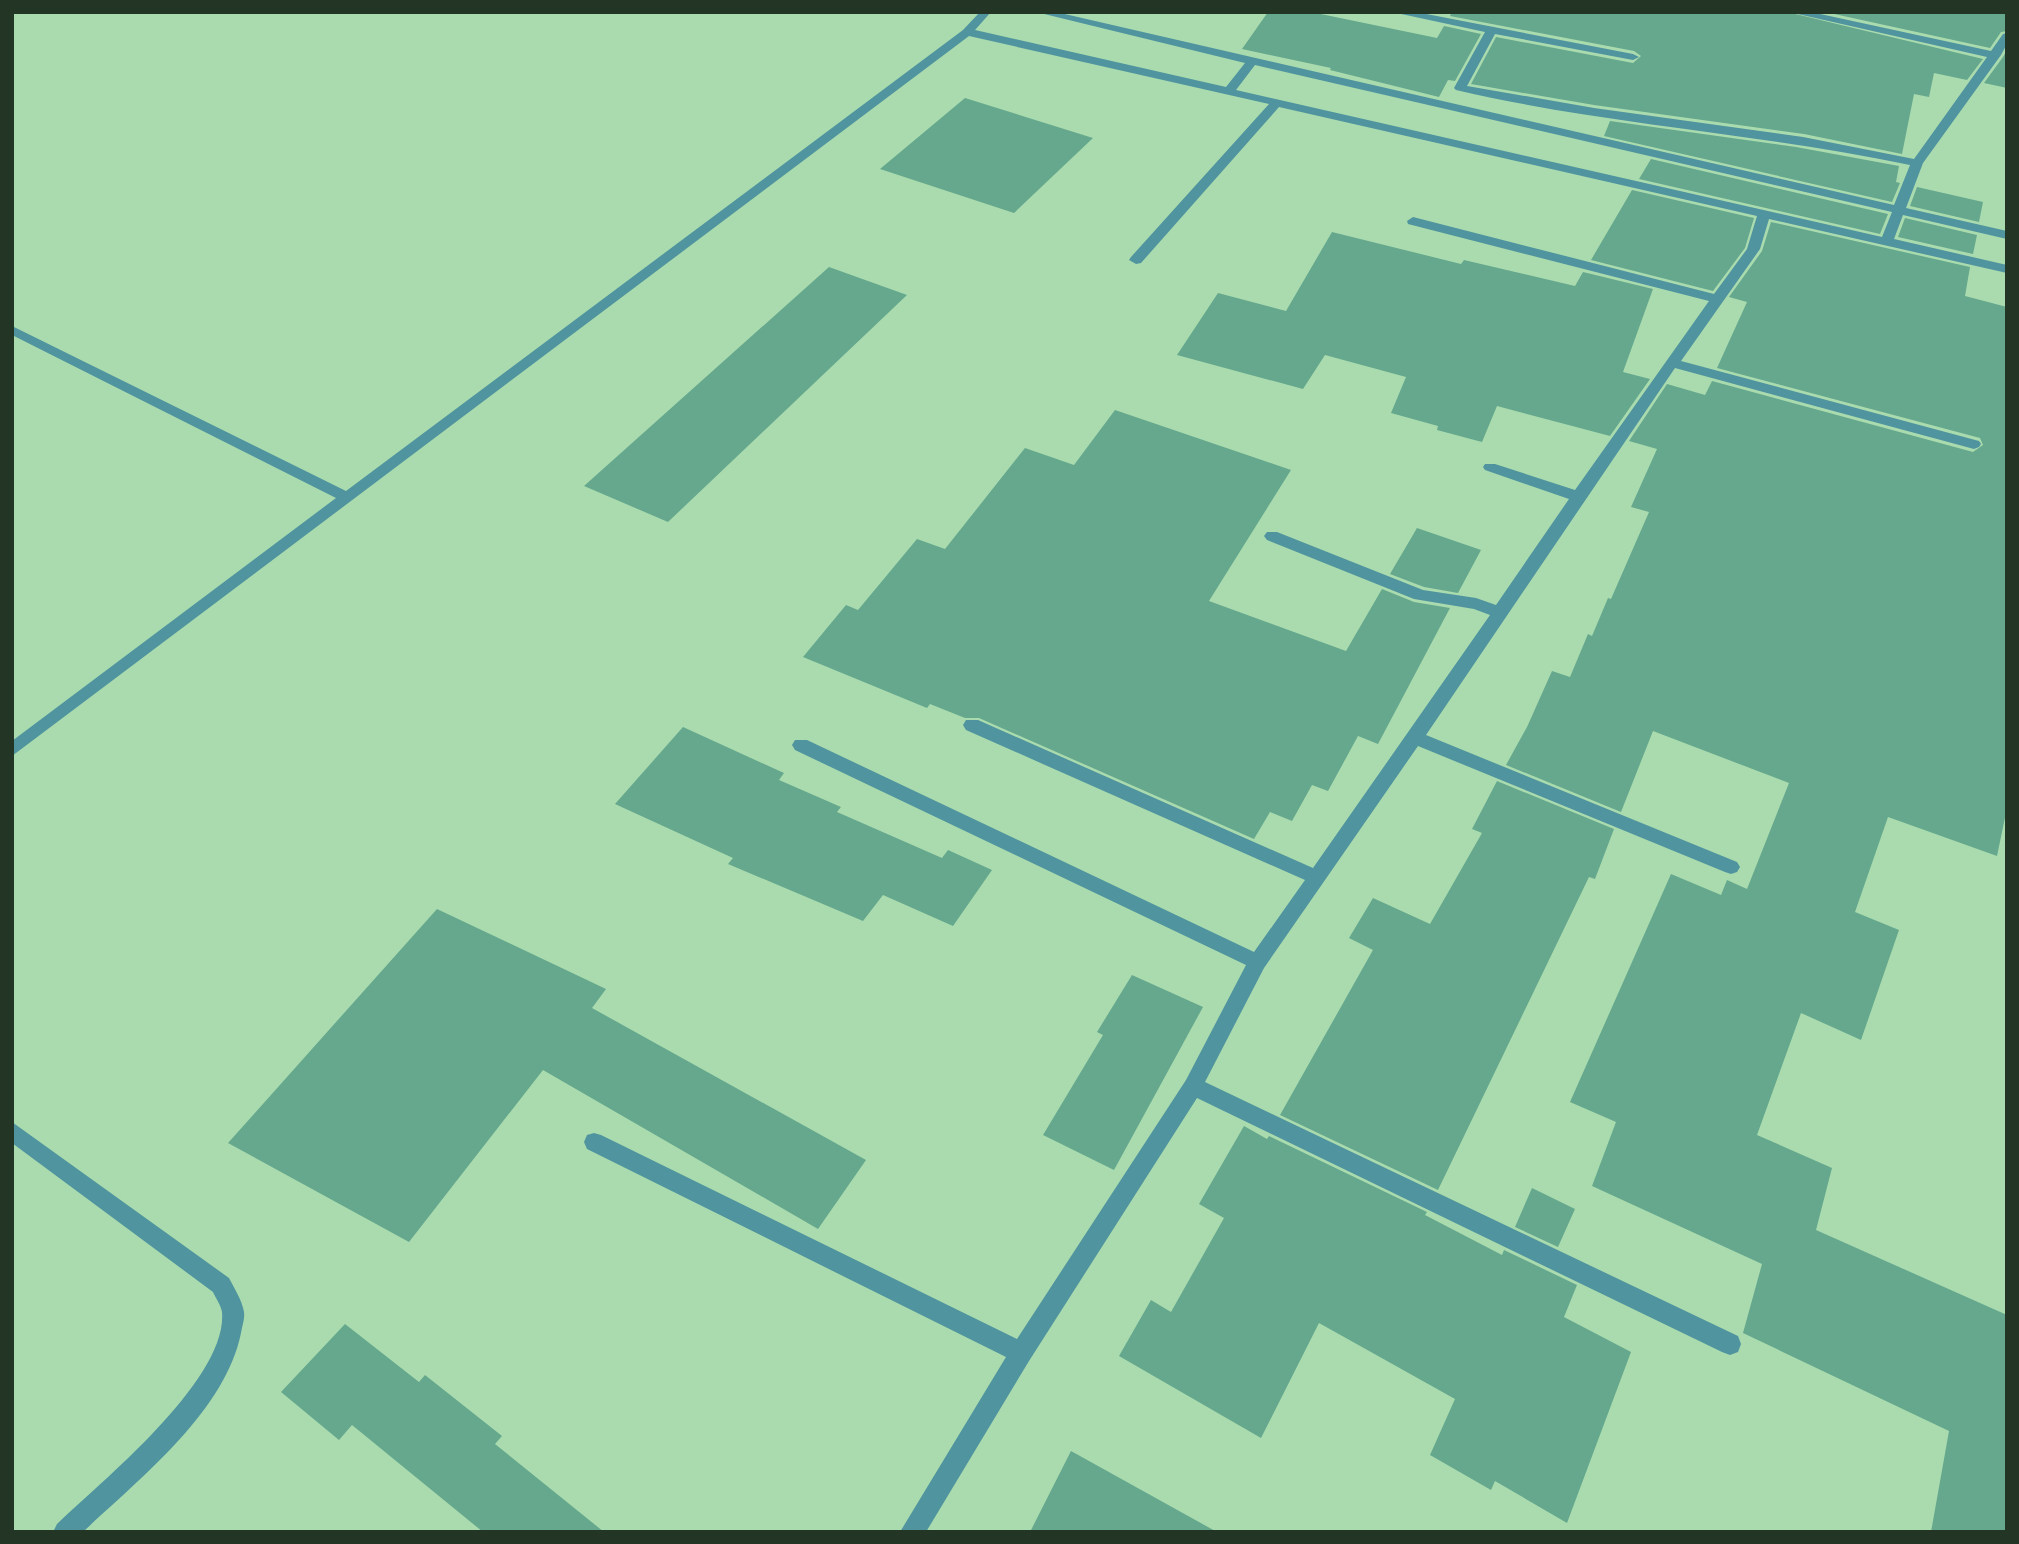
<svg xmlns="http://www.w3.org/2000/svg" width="2019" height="1544" font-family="'IBM Plex Sans',sans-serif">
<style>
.building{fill:#65a88d}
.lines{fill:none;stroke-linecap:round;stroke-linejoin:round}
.minor{fill:#4f949e;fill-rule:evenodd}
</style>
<rect width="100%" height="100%" fill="#aadbae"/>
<path class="building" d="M 1268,12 L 1311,12 L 1437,38 L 1444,26 L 1481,34 L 1455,81 L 1448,80 L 1439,97 L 1330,70 L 1331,68 L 1242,49 Z
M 1452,12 L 1787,12 L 1983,59 L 1967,80 L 1934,73 L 1929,97 L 1914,94 L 1902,154 L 1804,134 L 1594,105 L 1471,84 L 1496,37 L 1633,63 L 1641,56 L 1634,51 L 1450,16 Z
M 1825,12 L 2007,12 L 2007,31 L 2001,32 L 1990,48 Z
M 2007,50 L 2007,88 L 1984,83 L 2003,57 Z
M 965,98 L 1093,138 L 1014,213 L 880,169 Z
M 1610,121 L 1796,147 L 1899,166 L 1896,182 L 1900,183 L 1892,202 L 1604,136 Z
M 1651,159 L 1888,214 L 1880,234 L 1639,179 Z
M 1917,187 L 1983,202 L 1979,222 L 1910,206 Z
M 1632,190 L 1754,218 L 1745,248 L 1713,291 L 1591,260 Z
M 1905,218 L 1977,235 L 1973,254 L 1898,237 Z
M 1771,222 L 1970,267 L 1965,296 L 2007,307 L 2007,808 L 1997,856 L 1888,817 L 1855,912 L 1899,930 L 1861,1040 L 1801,1013 L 1757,1135 L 1832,1168 L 1816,1230 L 2007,1315 L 2007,1532 L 1931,1532 L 1949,1431 L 1743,1333 L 1762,1264 L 1592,1186 L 1616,1122 L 1570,1102 L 1671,874 L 1721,895 L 1727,880 L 1747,889 L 1789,783 L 1653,731 L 1621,812 L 1506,765 L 1527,727 L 1552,671 L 1570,677 L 1588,634 L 1592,636 L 1608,598 L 1611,599 L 1649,512 L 1631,507 L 1657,449 L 1629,441 L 1667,384 L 1705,395 L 1712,381 L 1973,452 L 1983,445 L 1980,438 L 1717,368 L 1747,302 L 1729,297 L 1762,251 Z
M 1332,232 L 1461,264 L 1464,260 L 1575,286 L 1583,272 L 1653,289 L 1623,372 L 1650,379 L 1610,436 L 1497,406 L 1482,442 L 1437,430 L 1438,426 L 1391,413 L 1406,377 L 1325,355 L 1303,389 L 1177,355 L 1218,293 L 1286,311 Z
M 829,267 L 907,295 L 668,522 L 584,486 Z
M 1115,410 L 1291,470 L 1209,601 L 1346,651 L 1382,589 L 1414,602 L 1450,608 L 1378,744 L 1358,736 L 1328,791 L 1312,785 L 1292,821 L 1270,812 L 1254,839 L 979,718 L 965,718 L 930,704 L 927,708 L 803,657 L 846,605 L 858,610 L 917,539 L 945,549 L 1025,448 L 1074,465 Z
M 1417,528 L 1481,550 L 1458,593 L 1424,587 L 1390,574 Z
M 683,727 L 784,773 L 779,780 L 841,807 L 837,812 L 942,858 L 948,850 L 992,870 L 953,926 L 883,895 L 863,921 L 728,864 L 733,858 L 615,804 Z
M 1497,781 L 1614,829 L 1595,879 L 1589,877 L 1438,1190 L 1280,1115 L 1373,950 L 1349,938 L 1373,898 L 1430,924 L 1482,833 L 1472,829 Z
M 437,909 L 606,989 L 592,1008 L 866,1160 L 818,1229 L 543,1070 L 409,1242 L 228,1143 Z
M 1132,975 L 1203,1007 L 1114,1170 L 1043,1135 L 1103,1035 L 1097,1032 Z
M 1244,1126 L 1267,1139 L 1269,1136 L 1427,1212 L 1425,1215 L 1502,1255 L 1504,1250 L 1577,1285 L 1564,1317 L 1631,1352 L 1567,1523 L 1495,1481 L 1491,1490 L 1430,1455 L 1455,1399 L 1319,1323 L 1261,1438 L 1119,1356 L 1151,1300 L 1171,1312 L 1224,1218 L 1199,1204 Z
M 1532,1188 L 1575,1209 L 1558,1247 L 1515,1227 Z
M 345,1324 L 419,1382 L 425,1375 L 502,1436 L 495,1444 L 604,1532 L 483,1532 L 352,1425 L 339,1440 L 281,1392 Z
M 1071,1451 L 1217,1532 L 1030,1532 Z"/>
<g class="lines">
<path class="minor" d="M 980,12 L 991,12 L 975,30 L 1226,87 L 1245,63 L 1036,12 L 1056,12 L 1894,205 L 1910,165 C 1760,133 1605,125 1456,90 L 1454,88 L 1485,32 L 1392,12 L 1416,12 L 1633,54 L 1639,57 L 1633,60 L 1495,34 L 1467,86 L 1594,108 L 1803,137 L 1914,159 L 1987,57 L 1789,12 L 1811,12 L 1991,51 L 2003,34 L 2007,33 L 2007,44 L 2001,55 L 1923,163 L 1906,208 L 2007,231 L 2007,239 L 1903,215 L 1894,239 L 2007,265 L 2007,273 L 1769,219 L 1760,249 L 1681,361 L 1979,441 L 1981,444 L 1979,447 L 1974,449 L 1675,368 L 1426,735 L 1737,862 L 1740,867 L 1737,872 L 1731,874 L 1725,872 L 1418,746 L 1264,968 L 1205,1082 L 1738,1336 L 1741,1344 L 1738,1352 L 1730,1355 L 1722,1352 L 1197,1098 L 1029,1361 L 926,1532 L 900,1532 L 1006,1357 L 587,1149 L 584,1142 L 587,1135 L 594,1133 L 601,1135 L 1017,1339 L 1186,1080 L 1246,965 L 795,750 L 792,745 L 795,740 L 807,740 L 1254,952 L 1305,880 L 966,730 L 963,725 L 966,720 L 978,720 L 1313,868 L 1490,615 L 1474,609 L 1414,599 L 1267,540 L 1264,536 L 1267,532 L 1277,532 L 1423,590 L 1476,598 L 1496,605 L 1569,499 L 1485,470 L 1483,467 L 1485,464 L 1495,464 L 1575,490 L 1709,301 L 1408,224 L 1407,221 L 1413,217 L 1714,294 L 1747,249 L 1757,216 L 1279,107 L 1141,263 L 1136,264 L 1129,260 L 1131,257 L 1269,104 L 969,36 L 12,756 L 12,741 L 336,498 L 12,335 L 12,326 L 346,491 L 963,30 ZM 1255,65 L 1892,212 L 1882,237 L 1236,90 Z
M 12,1122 L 229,1278 C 234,1288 242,1300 244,1312 C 245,1319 242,1326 241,1333 C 225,1412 139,1479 83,1532 L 53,1532 L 57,1524 C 102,1481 228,1379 222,1312 C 221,1305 216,1299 213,1292 L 12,1143 Z"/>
</g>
<rect width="2019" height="1544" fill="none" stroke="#233625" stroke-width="28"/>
</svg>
